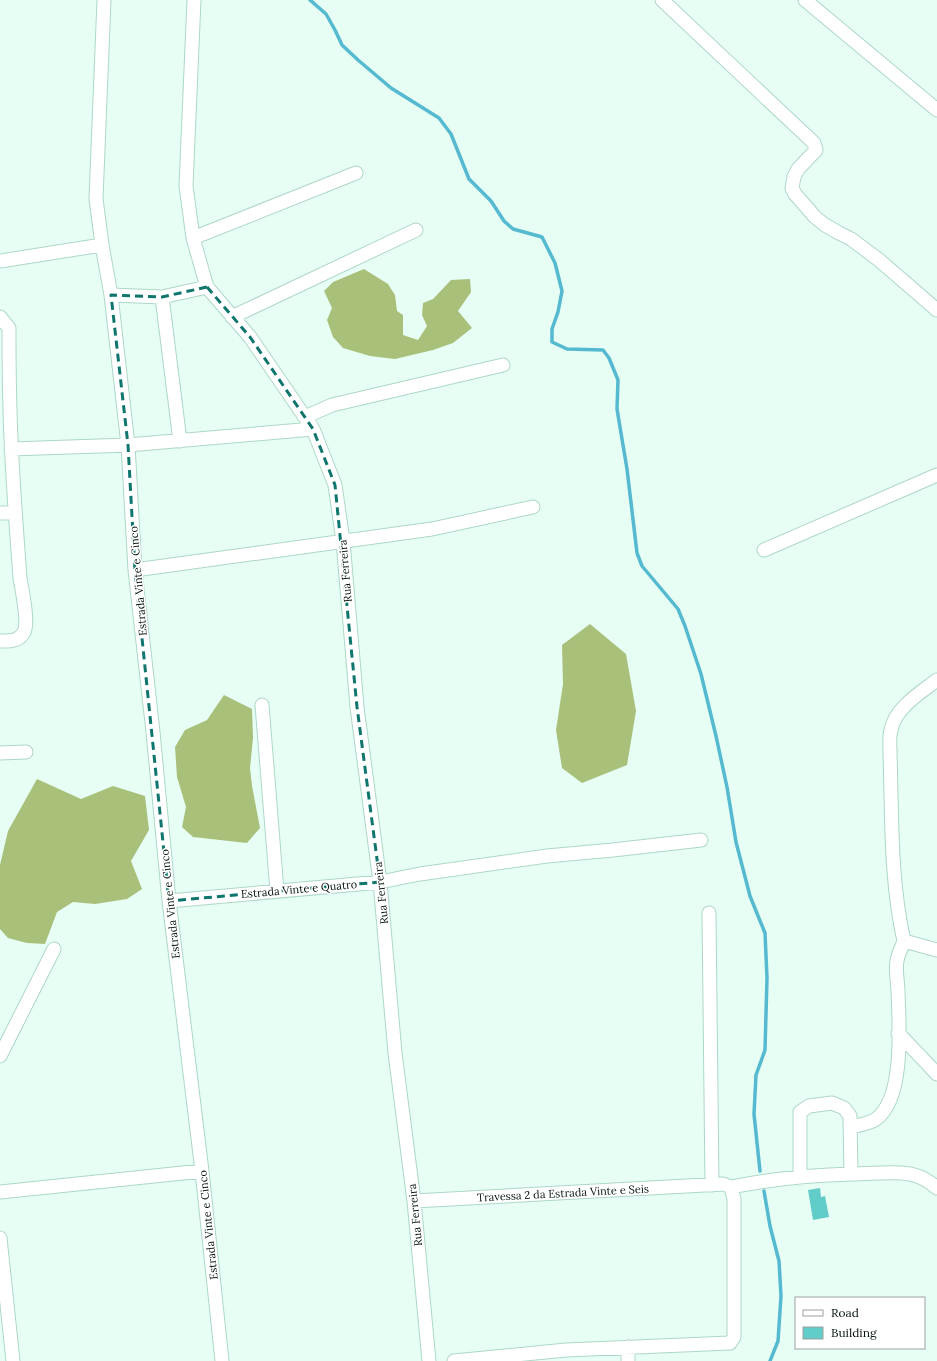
<svg xmlns="http://www.w3.org/2000/svg" width="937" height="1361" font-family="Lora,serif">
<style>
.forest{fill:#a9c07a}
.lines{fill:none;stroke-linecap:round;stroke-linejoin:round}
.stream{stroke:#55b9d0;stroke-width:3.5}
.building{fill:#62ccc9}
.minor-casing{stroke:#aed7c7;stroke-width:15}
.minor{stroke:#fff;stroke-width:13}
.marked{fill:none;stroke:#0f766e;stroke-width:3;stroke-dasharray:8 5;stroke-linejoin:round}
.labels{text-anchor:middle;stroke-width:3;stroke-linejoin:round;paint-order:stroke}
.street-label{font-size:11px;fill:#05140e;stroke:#fff}
</style>
<rect width="100%" height="100%" fill="#e6fef4"/>
<path class="forest" d="M 364,269 L 388,284 L 395,295 L 397,311 L 403,315 L 403,335 L 418,340 L 427,326 L 422,315 L 423,303 L 433,299 L 451,280 L 470,279 L 471,292 L 458,311 L 472,328 L 453,343 L 433,350 L 395,359 L 370,356 L 343,348 L 333,337 L 327,320 L 332,308 L 324,291 L 333,282 Z
M 590,624 L 626,654 L 636,711 L 627,765 L 582,783 L 562,768 L 556,730 L 563,684 L 562,645 Z
M 224,695 L 252,709 L 253,738 L 250,768 L 252,786 L 260,828 L 247,843 L 193,837 L 182,827 L 186,807 L 177,777 L 175,747 L 185,730 L 207,720 Z
M 37,779 L 81,799 L 113,786 L 145,796 L 149,830 L 131,861 L 142,889 L 127,899 L 95,904 L 73,902 L 57,912 L 45,944 L 27,943 L 8,938 L 0,929 L 0,865 L 8,831 Z"/>
<g class="lines">
<path class="stream" d="M 310,0 L 326,14 L 335,30 L 342,45 L 358,60 L 391,88 L 439,118 L 451,134 L 469,179 L 491,201 L 504,221 L 513,229 L 542,237 L 555,263 L 562,291 L 558,312 L 552,329 L 552,342 L 567,349 L 603,350 L 609,358 L 618,380 L 617,409 L 627,469 L 637,553 L 642,566 L 678,609 L 685,626 L 701,674 L 716,736 L 727,787 L 736,842 L 750,896 L 765,933 L 767,978 L 765,1050 L 756,1075 L 754,1114 L 760,1171
M 764,1191 L 770,1226 L 779,1261 L 781,1296 L 778,1341 L 770,1361"/>
</g>
<path class="building" d="M 820,1188 L 821,1197 L 825,1196 L 829,1217 L 813,1220 L 808,1190 Z"/>
<g class="lines">
<g class="minor-casing">
<path id="minor" d="M 104,0 L 96,199 L 102,245 L 111,295
M 194,0 L 186,186 L 193,238 L 207,287
M 662,0 L 814,143 L 816,150 L 798,169 L 794,177 L 792,188 L 795,194 L 815,217 L 825,225 L 839,233 L 851,239 L 879,260 L 937,310
M 805,0 L 937,110
M 193,238 L 356,173
M 0,261 L 102,245
M 162,297 L 180,441
M 0,317 L 9,328 C 9,355 9,381 10,408 C 11,465 16,521 20,578 C 22,590 29,623 24,632 C 19,642 9,641 0,641
M 232,317 L 416,230
M 305,417 L 332,405 L 503,365
M 313,429 L 335,485 L 343,541 L 357,707 L 380,882 L 395,1053 L 414,1201 L 429,1361
M 11,449 L 128,445 L 313,429 L 250,337 L 207,287 L 162,297 L 111,295 L 128,445 L 135,570 L 153,732 L 169,901 L 202,1171 L 222,1361
M 0,513 L 15,513
M 764,550 L 937,475
M 135,570 L 432,529 L 533,507
M 937,680 C 920,693 895,708 891,730 C 889,737 890,745 890,752 C 892,814 890,880 904,941 L 937,950
M 262,705 L 277,891
M 0,753 L 26,752
M 169,901 L 380,882 L 420,874 L 547,856 L 613,850 L 701,840
M 709,913 L 712,1185
M 898,1033 L 937,1074
M 0,1056 L 54,949
M 850,1127 C 858,1125 870,1124 876,1119 C 905,1098 899,1024 898,992 C 898,982 895,970 897,961 C 898,954 902,947 904,941
M 800,1178 L 800,1112 L 809,1106 L 832,1103 L 844,1108 L 850,1116 L 851,1174
M 731,1187 C 771,1179 812,1175 852,1174 C 872,1174 891,1171 910,1174 C 921,1176 929,1181 937,1188
M 0,1192 L 202,1171
M 414,1201 L 723,1184 L 731,1187 L 734,1199 L 734,1337 L 730,1343 L 566,1350 L 454,1361
M 0,1238 L 13,1361
M 628,1361 L 628,1347"/>
</g>
<use href="#minor" class="minor"/>
</g>
<path class="marked" d="M 207,287 L 250,337 L 313,429 L 335,485 L 357,707 L 380,882 L 169,901 L 135,570 L 128,445 L 111,295 L 162,297 Z"/>
<g class="labels">
<g class="street-label">
<text transform="translate(345 571) rotate(-95)" y="4">Rua Ferreira</text>
<text transform="translate(138 581) rotate(-95)" y="4">Estrada Vinte e Cinco</text>
<text transform="translate(299 889) rotate(-5)" y="4">Estrada Vinte e Quatro</text>
<text transform="translate(381 893) rotate(-96)" y="4">Rua Ferreira</text>
<text transform="translate(170 904) rotate(-96)" y="4">Estrada Vinte e Cinco</text>
<text transform="translate(563 1193) rotate(-3)" y="4">Travessa 2 da Estrada Vinte e Seis</text>
<text transform="translate(415 1215) rotate(-96)" y="4">Rua Ferreira</text>
<text transform="translate(208 1225) rotate(-96)" y="4">Estrada Vinte e Cinco</text>
</g>
</g>
<rect x="795" y="1297" width="130" height="52" fill="#ffffff" stroke="#9ba19f"/>
<rect x="803" y="1310" width="20" height="6" fill="#ffffff" stroke="#9ba19f"/>
<text x="831" y="1317" font-size="12" fill="#05140e">Road</text>
<rect x="803" y="1327" width="20" height="12" fill="#62ccc9" stroke="#9ba19f"/>
<text x="831" y="1337" font-size="12" fill="#05140e">Building</text>
</svg>
